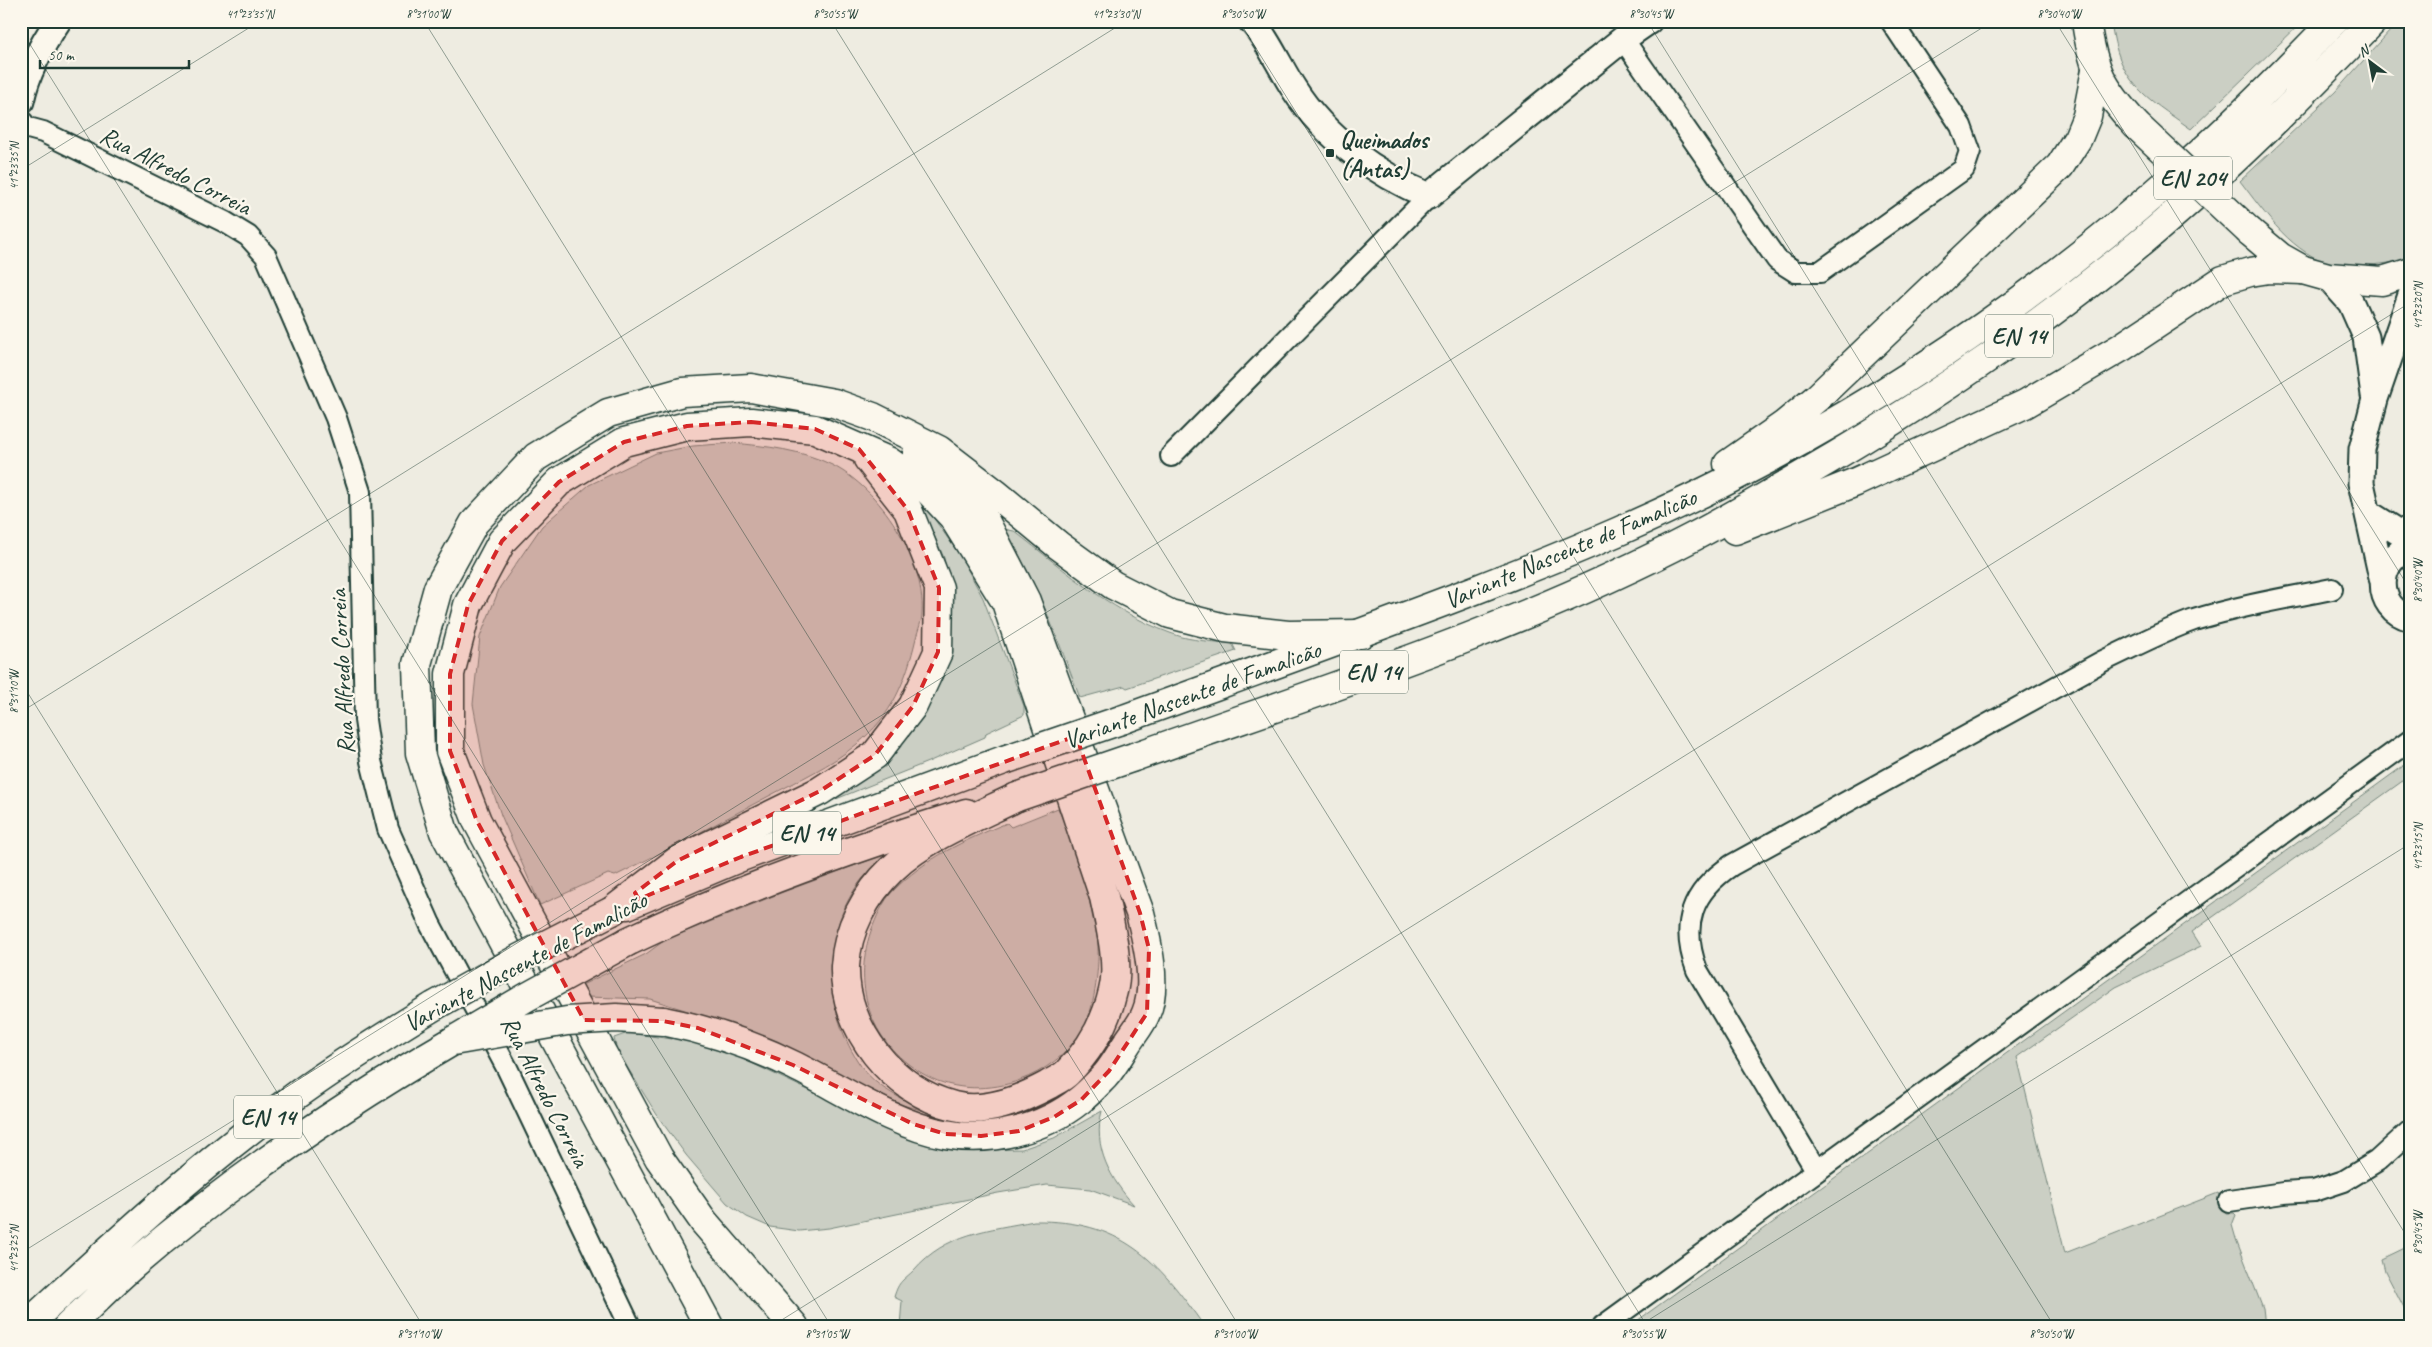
<svg xmlns="http://www.w3.org/2000/svg" width="2432" height="1347" font-family="Caveat,sans-serif">
<style>
.green{fill:#cbcfc4;stroke:#75867c}
.lines{fill:none;stroke-linecap:round;stroke-linejoin:round}
.minor-casing{stroke:#1f3d34;stroke-width:24}
.tertiary-casing{stroke:#1f3d34;stroke-width:29}
.primary-casing{stroke:#1f3d34;stroke-width:31}
.trunk-casing{stroke:#1f3d34;stroke-width:31}
.motorway-casing{stroke:#1f3d34;stroke-width:31}
.minor{stroke:#fbf7ec;stroke-width:20}
.tertiary{stroke:#fbf7ec;stroke-width:25}
.primary{stroke:#fbf7ec;stroke-width:28}
.trunk{stroke:#fbf7ec;stroke-width:28}
.motorway{stroke:#fbf7ec;stroke-width:28}
.primary-bridge-casing{stroke:#1f3d34;stroke-width:31;stroke-linecap:butt}
.trunk-bridge-casing{stroke:#1f3d34;stroke-width:31;stroke-linecap:butt}
.motorway-bridge-casing{stroke:#1f3d34;stroke-width:31;stroke-linecap:butt}
.primary-bridge{stroke:#fbf7ec;stroke-width:28}
.trunk-bridge{stroke:#fbf7ec;stroke-width:28}
.motorway-bridge{stroke:#fbf7ec;stroke-width:28}
.marked{fill:#d62828;fill-opacity:0.2;stroke:#d62828;stroke-width:4;stroke-dasharray:10 6;stroke-linejoin:round}
.ticks{fill:none;stroke:#1f3d34;stroke-width:1;stroke-opacity:0.45}
.poi-dot{fill:#1f3d34;stroke:#fbf7ec;stroke-width:2}
.labels{text-anchor:middle;stroke-width:4.5;stroke-linejoin:round;paint-order:stroke}
.shield{fill:#fbf7ec;stroke:#61756b;stroke-width:1}
.shield-label{font-size:24px;font-weight:bold;fill:#1f3d34}
.poi-label{font-size:25px;font-weight:bold;fill:#1f3d34;stroke:#fbf7ec;text-anchor:start}
.street-label{font-size:25px;fill:#1f3d34;stroke:#fbf7ec}
.neatline{fill:none;stroke:#1f3d34;stroke-width:2}
.ticks-label{font-size:12px;text-anchor:middle;fill:#1f3d34}
</style>
<rect width="100%" height="100%" fill="#eeece1"/>
<filter id="ink" filterUnits="userSpaceOnUse"><feTurbulence type="fractalNoise" baseFrequency=".02" numOctaves="2"/><feDisplacementMap in="SourceGraphic" scale="10" xChannelSelector="R" yChannelSelector="G"/><feConvolveMatrix kernelMatrix="1 2 1 2 8 2 1 2 1" color-interpolation-filters="sRGB"/></filter>
<g filter="url(#ink)">
<path class="green" d="M 2111,21 L 2303,21 L 2191,129 C 2143,95 2119,84 2111,21 Z
M 2399,21 L 2411,21 L 2411,256 C 2398,263 2377,265 2362,265 C 2354,265 2344,266 2336,265 C 2294,257 2264,212 2240,181 L 2335,92 Z
M 733,443 C 766,446 802,450 832,465 C 880,489 925,558 922,613 C 922,621 918,630 916,638 C 906,681 892,716 857,744 C 832,765 797,781 769,796 C 718,823 667,850 615,876 L 608,874 L 540,905 L 501,815 L 484,765 L 473,704 L 480,637 L 500,587 L 542,526 L 589,485 L 656,453 L 693,446 Z
M 922,508 L 928,510 L 961,557 L 983,598 L 1024,706 L 1024,715 L 986,733 L 985,737 L 928,762 L 769,826 L 907,736 L 928,707 L 943,670 L 952,628 L 950,587 L 944,558 Z
M 1004,529 L 1014,531 C 1067,572 1117,617 1182,637 C 1198,641 1216,642 1232,643 L 1236,651 L 1127,688 L 1124,686 L 1080,698 C 1058,640 1037,581 1004,529 Z
M 2411,763 L 2411,775 L 2192,932 L 2201,946 L 2116,987 L 2017,1057 L 2065,1253 L 2218,1193 L 2226,1213 L 2234,1213 L 2236,1215 L 2232,1225 L 2236,1239 L 2263,1309 L 2265,1326 L 1630,1326 L 2406,764 Z
M 1058,808 C 1066,828 1076,848 1083,868 C 1087,881 1088,896 1091,909 C 1093,921 1098,935 1098,947 C 1099,970 1094,1012 1082,1032 C 1068,1054 1043,1072 1020,1080 C 992,1091 954,1091 927,1076 C 872,1047 851,989 871,931 C 876,918 883,901 893,891 C 925,858 965,840 1007,823 L 1011,827 Z
M 899,849 C 885,859 869,869 859,883 C 820,936 824,1013 861,1066 C 877,1089 904,1100 929,1112 L 902,1105 L 751,1031 L 650,999 L 586,997 L 582,985 L 646,954 L 665,940 L 783,892 Z
M 628,1033 L 672,1039 L 674,1033 L 726,1051 L 905,1136 L 944,1148 L 984,1150 L 1022,1149 L 1054,1138 L 1102,1111 C 1092,1147 1111,1180 1134,1205 L 1090,1189 L 1047,1185 L 998,1193 L 829,1228 L 799,1231 L 770,1227 L 747,1217 L 727,1203 L 686,1155 L 659,1118 L 617,1051 L 614,1038 Z
M 1034,1221 C 1121,1220 1157,1259 1204,1326 L 900,1326 L 902,1301 L 894,1297 C 899,1280 903,1281 914,1270 C 946,1233 988,1230 1034,1221 Z
M 2411,1245 L 2411,1321 L 2385,1271 L 2382,1259 Z"/>
<g class="lines">
<g class="minor-casing">
<path id="minor" d="M 1623,39 L 1777,260 L 1796,272 L 1820,272 L 1964,169 L 1970,151 L 1961,126 L 1891,21
M 21,126 L 43,132 L 225,222 L 248,236 L 266,256 L 336,418 L 360,492 L 365,720 L 371,761 L 388,829 L 430,924 L 507,1068 L 630,1326
M 1171,456 L 1429,196
M 1816,1170 L 1697,970 C 1680,925 1691,892 1732,865 L 2103,661 C 2133,647 2163,631 2194,620 C 2239,606 2286,598 2332,589
M 2229,1201 L 2283,1193 L 2314,1191 L 2344,1181 L 2377,1161 L 2411,1130
M 1603,1326 L 2411,740"/>
</g>
<g class="tertiary-casing">
<path id="tertiary" d="M 1251,21 C 1265,34 1282,71 1294,89 C 1325,138 1376,174 1429,196 L 1623,39 L 1649,21
M 21,101 C 27,72 41,46 58,21
M 21,124 L 21,126
M 2328,277 L 2351,303 L 2366,337 L 2374,395
M 2368,513 L 2411,540
M 2411,548 C 2375,557 2373,610 2411,618
M 2382,578 L 2361,483 L 2362,449 L 2375,399 L 2411,295"/>
</g>
<g class="primary-casing">
<path id="primary" d="M 2086,21 C 2093,71 2102,88 2136,125
M 2249,231 L 2280,257 L 2303,270 L 2328,277 L 2382,281 L 2411,272"/>
</g>
<g class="trunk-casing">
<path id="trunk" d="M 1728,464 L 1784,425 L 1818,397 L 2060,166 L 2078,138 L 2087,116 L 2096,70
M 1735,530 L 1856,482 L 2025,404 L 2122,347 L 2223,280 L 2250,272 L 2269,269 L 2303,270
M 1121,720 C 1239,677 1358,635 1475,590 C 1570,553 1665,514 1755,466 C 1910,384 2055,283 2186,166 C 2238,120 2286,71 2334,21
M 1134,757 C 1322,690 1515,630 1693,537 C 1730,518 1766,496 1801,476 C 1922,406 2038,328 2145,239 C 2226,171 2301,97 2373,21
M 627,905 L 741,857 L 1004,760
M 629,941 C 738,889 850,849 966,813
M 26,1326 C 113,1245 201,1164 297,1095 C 341,1063 388,1034 434,1006
M 68,1326 C 90,1306 110,1285 132,1266 C 231,1181 340,1107 453,1041"/>
</g>
<g class="motorway-casing">
<path id="motorway" d="M 612,911 L 677,861 L 820,791 L 875,755 L 913,706 L 938,652 L 939,588 L 908,510 L 868,459
M 663,1021 C 709,1030 753,1045 795,1066 C 840,1088 896,1126 945,1134 C 991,1143 1044,1129 1080,1100 C 1089,1093 1097,1084 1105,1076 C 1113,1067 1119,1056 1126,1045 C 1132,1035 1142,1024 1146,1013 C 1158,985 1147,941 1140,913 L 1026,601 L 984,519 L 917,453
M 709,1326 L 444,832 L 420,753 L 417,664 L 438,588 L 474,523 L 536,457 L 608,413 L 682,392 L 751,388 L 834,403 L 873,417 L 939,450 L 995,493 L 1058,545 L 1113,585 L 1170,614 L 1225,628 L 1288,635 L 1361,634
M 794,1326 L 704,1222 L 659,1158 L 477,821 L 450,751 L 450,674 L 468,605 L 502,541 L 559,482 L 624,442 L 687,426 L 751,422 L 815,429 L 888,461 L 925,487 L 953,517 L 1006,602 L 1104,897 C 1110,925 1120,964 1113,991 C 1106,1023 1090,1050 1067,1073 C 1062,1078 1054,1081 1048,1085 C 1020,1100 986,1114 954,1106 C 893,1091 843,1029 845,966 C 847,928 866,894 892,869 C 925,837 976,817 1017,797"/>
</g>
<use href="#minor" class="minor"/>
<use href="#tertiary" class="tertiary"/>
<use href="#primary" class="primary"/>
<use href="#trunk" class="trunk"/>
<use href="#motorway" class="motorway"/>
<g class="primary-bridge-casing">
<path id="primary-bridge" d="M 2136,125 L 2249,231"/>
</g>
<g class="trunk-bridge-casing">
<path id="trunk-bridge" d="M 1004,760 L 1121,720
M 1017,797 L 1134,757
M 434,1006 L 520,958 L 612,911
M 454,1040 L 527,997 L 629,941"/>
</g>
<g class="motorway-bridge-casing">
<path id="motorway-bridge" d="M 453,1041 L 567,1021 L 616,1018 L 663,1021"/>
</g>
<use href="#primary-bridge" class="primary-bridge"/>
<use href="#trunk-bridge" class="trunk-bridge"/>
<use href="#motorway-bridge" class="motorway-bridge"/>
</g>
</g>
<path class="marked" d="M 751,422 L 815,429 L 859,449 L 908,510 L 939,588 L 938,652 L 913,706 L 875,755 L 820,791 L 677,861 L 635,893 L 639,899 L 741,857 L 1076,736 L 1140,913 L 1149,949 L 1147,1013 L 1109,1071 L 1081,1100 L 1054,1117 L 1019,1131 L 981,1136 L 945,1134 L 913,1124 L 793,1065 L 698,1028 L 663,1021 L 584,1020 L 477,821 L 450,751 L 450,674 L 468,605 L 502,541 L 559,482 L 624,442 L 687,426 Z"/>
<path class="ticks" d="M 424,21 L 1239,1326M 831,21 L 1647,1326M 1239,21 L 2054,1326M 1647,21 L 2411,1243M 2055,21 L 2411,591M 21,30 L 831,1326M 21,170 L 260,21M 21,682 L 423,1326M 21,712 L 1126,21M 21,1253 L 1993,21M 772,1326 L 2411,302M 1639,1326 L 2411,843"/>
<rect class="poi-dot" x="1325" y="148" width="10" height="10" rx="2.5"/>
<g class="labels">
<g class="shield">
<rect x="2154" y="156.5" width="78" height="43" rx="4"/>
<rect x="1985" y="314.5" width="68" height="43" rx="4"/>
<rect x="1340" y="650.5" width="68" height="43" rx="4"/>
<rect x="773" y="811.5" width="68" height="43" rx="4"/>
<rect x="234" y="1095.5" width="68" height="43" rx="4"/>
</g>
<g class="shield-label">
<text x="2193" y="186">EN 204</text>
<text x="2019" y="344">EN 14</text>
<text x="1374" y="680">EN 14</text>
<text x="807" y="841">EN 14</text>
<text x="268" y="1125">EN 14</text>
</g>
<g class="poi-label">
<text x="1340" y="148">Queimados<tspan x="1340" dy="29">(Antas)</tspan></text>
</g>
<g class="street-label">
<text transform="translate(176 170) rotate(27)" y="9">Rua Alfredo Correia</text>
<text transform="translate(1570 548) rotate(-23)" y="9">Variante Nascente de Famalicão</text>
<text transform="translate(341 672) rotate(-93)" y="9">Rua Alfredo Correia</text>
<text transform="translate(1192 694) rotate(-20)" y="9">Variante Nascente de Famalicão</text>
<text transform="translate(525 961) rotate(-28)" y="9">Variante Nascente de Famalicão</text>
<text transform="translate(546 1091) rotate(63)" y="9">Rua Alfredo Correia</text>
</g>
</g>
<rect width="2432" height="1347" fill="none" stroke="#fbf7ec" stroke-width="55"/>
<g transform="translate(2370 62) rotate(328)" stroke="#fbf7ec" stroke-width="4" paint-order="stroke">
<path d="M0-4L9 19L0 12L-9 19Z" fill="#1f3d34"/>
<text y="-8" font-size="14" font-weight="bold" text-anchor="middle" fill="#1f3d34">N</text>
</g>
<path d="M40 60v8h149v-8" fill="none" stroke="#1f3d34" stroke-width="2.5"/>
<text x="48" y="60" font-size="15" fill="#1f3d34" stroke="#fbf7ec" stroke-width="4" paint-order="stroke">50 m</text>
<rect x="28" y="28" width="2376" height="1292" class="neatline"/>
<g class="ticks-label">
<text x="250" y="18">41°23'35"N</text>
<text x="428" y="18">8°31'00"W</text>
<text x="835" y="18">8°30'55"W</text>
<text x="1116" y="18">41°23'30"N</text>
<text x="1243" y="18">8°30'50"W</text>
<text x="1651" y="18">8°30'45"W</text>
<text x="2059" y="18">8°30'40"W</text>
<text transform="translate(14 166) rotate(-90)" y="4">41°23'35"N</text>
<text transform="translate(2418 306) rotate(-90)" y="4">41°23'20"N</text>
<text transform="translate(2418 581) rotate(-90)" y="4">8°30'40"W</text>
<text transform="translate(14 692) rotate(-90)" y="4">8°31'10"W</text>
<text transform="translate(2418 847) rotate(-90)" y="4">41°23'15"N</text>
<text transform="translate(2418 1233) rotate(-90)" y="4">8°30'45"W</text>
<text transform="translate(14 1249) rotate(-90)" y="4">41°23'25"N</text>
<text x="419" y="1338">8°31'10"W</text>
<text x="827" y="1338">8°31'05"W</text>
<text x="1235" y="1338">8°31'00"W</text>
<text x="1643" y="1338">8°30'55"W</text>
<text x="2051" y="1338">8°30'50"W</text>
</g>
</svg>
